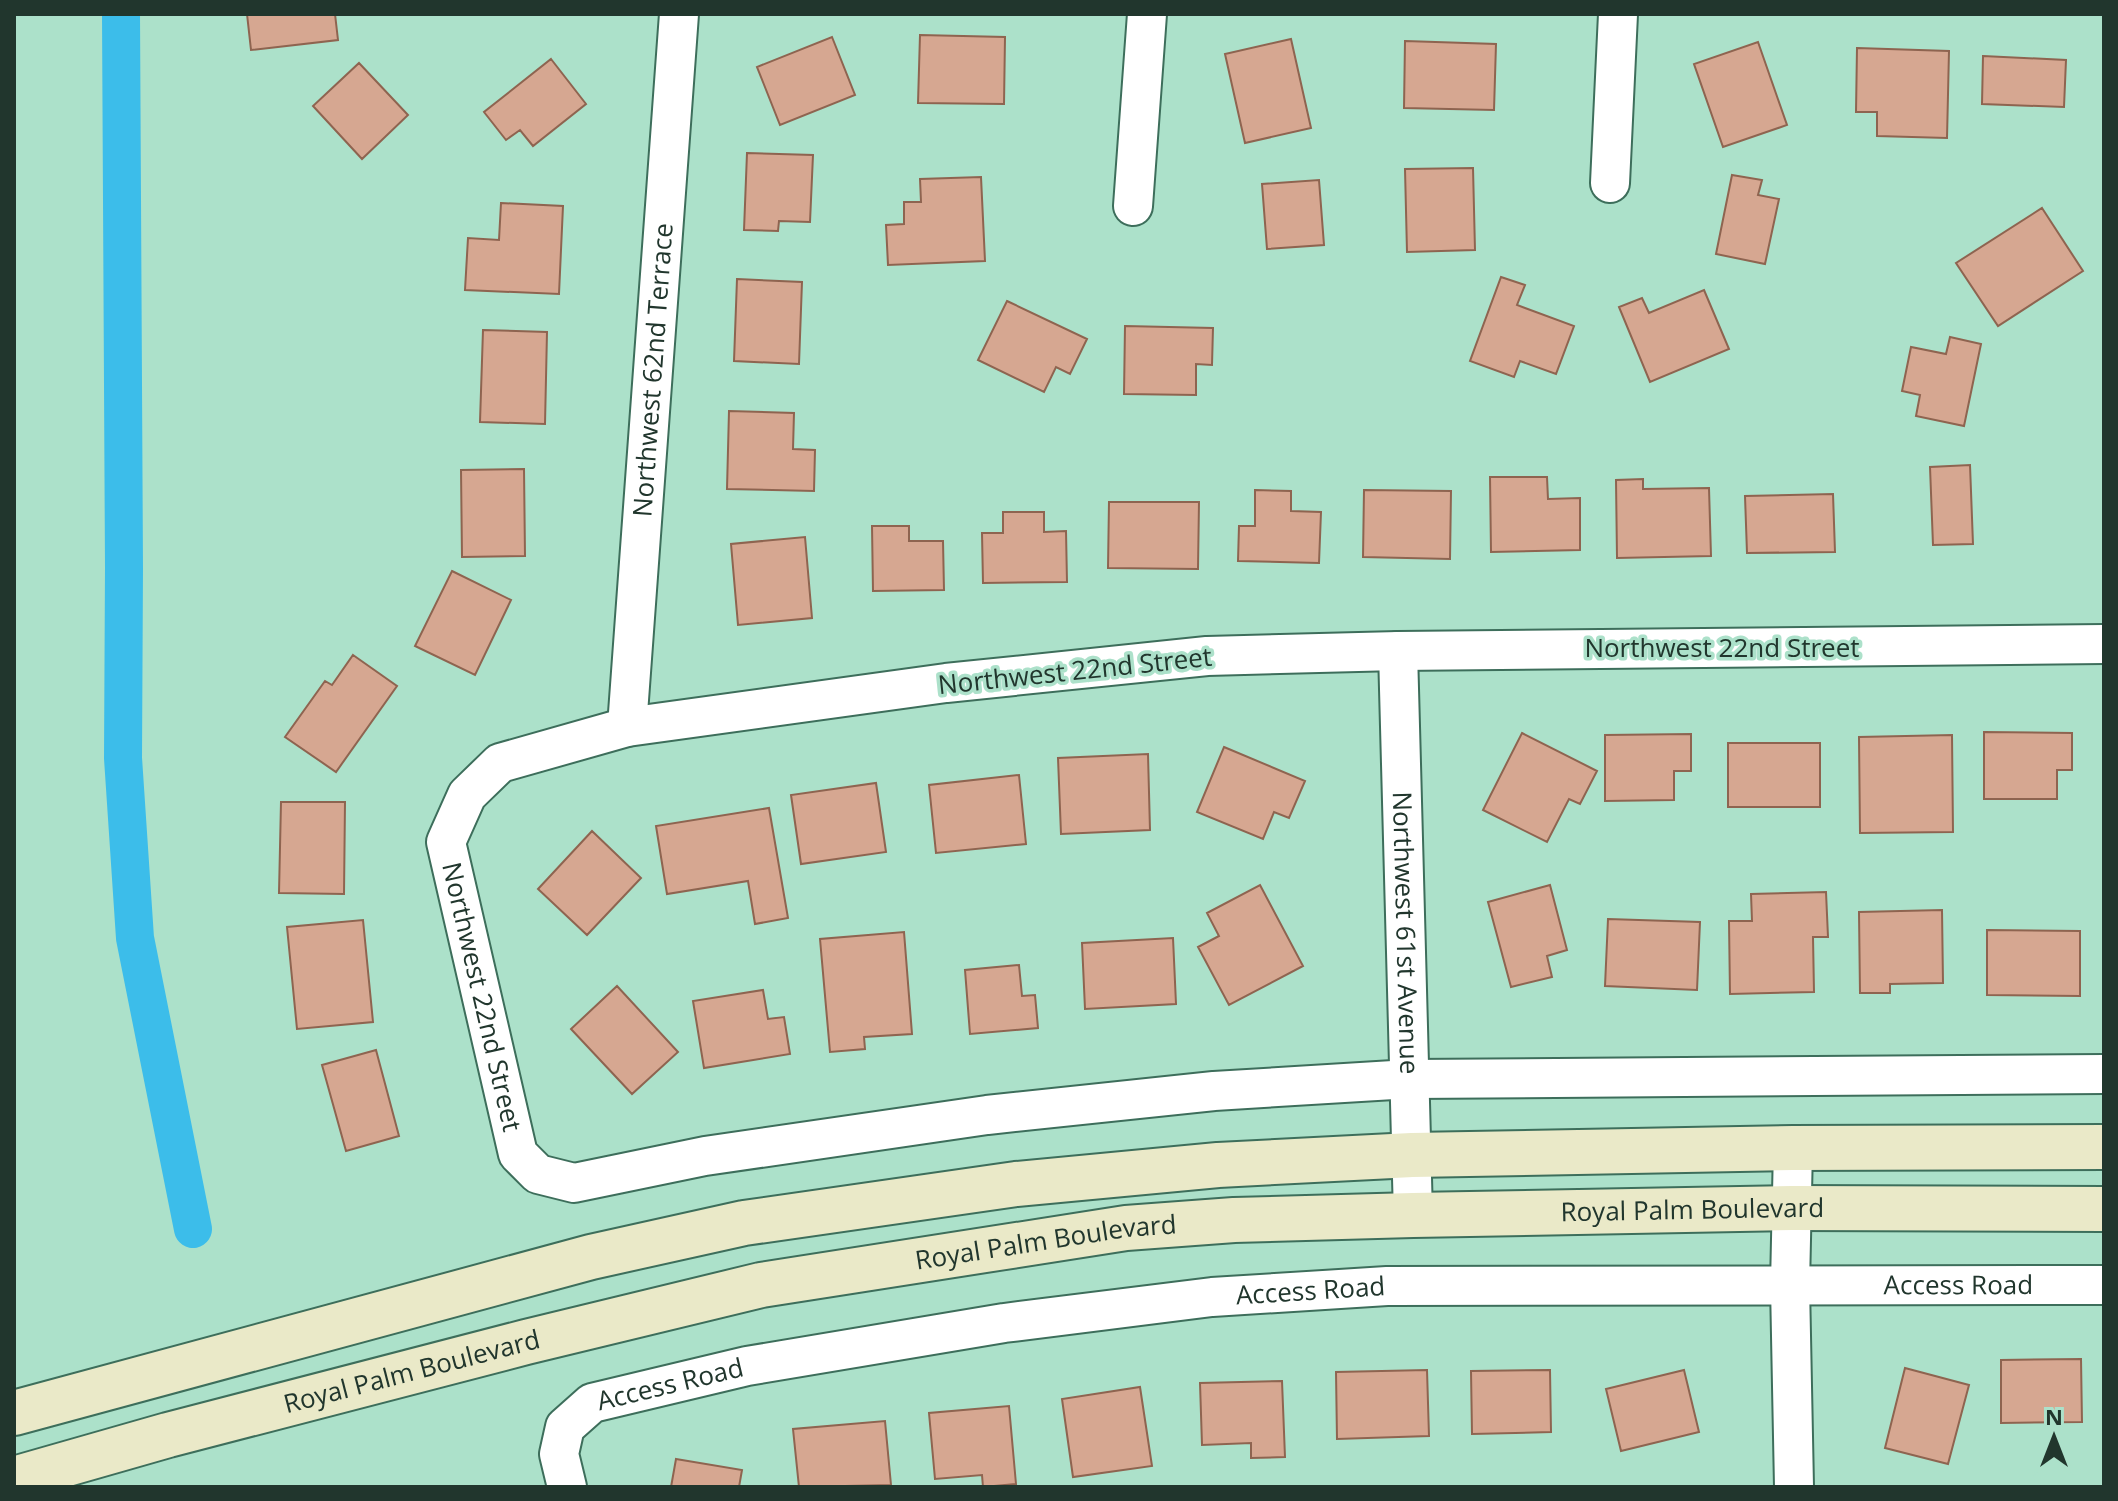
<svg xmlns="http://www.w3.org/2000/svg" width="2118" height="1501" font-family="'Open Sans',sans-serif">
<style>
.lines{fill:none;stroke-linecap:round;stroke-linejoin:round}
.canal{stroke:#3cbdea;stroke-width:38}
.building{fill:#d6a791;stroke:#8e6450;stroke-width:2}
.street-casing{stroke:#3d6e5b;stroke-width:42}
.secondary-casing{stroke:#3d6e5b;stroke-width:48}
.street{stroke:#fff;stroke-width:38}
.secondary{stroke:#eae9c8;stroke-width:44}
.labels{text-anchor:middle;stroke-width:7;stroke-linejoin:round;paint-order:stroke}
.street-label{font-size:26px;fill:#21362d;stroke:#ace1ca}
</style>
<rect width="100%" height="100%" fill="#ace1ca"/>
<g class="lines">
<path class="canal" d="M 121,14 L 124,568 L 123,758 L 135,938 L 193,1229"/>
</g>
<path class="building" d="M 247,14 L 335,14 L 338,40 L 251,50 Z
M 920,35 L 1005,37 L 1004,104 L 918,103 Z
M 832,37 L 855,95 L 780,125 L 757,67 Z
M 1291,39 L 1311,128 L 1245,143 L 1225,54 Z
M 1405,41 L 1496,44 L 1494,110 L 1404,108 Z
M 1758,42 L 1787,125 L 1723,147 L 1694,64 Z
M 1857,48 L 1949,51 L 1947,138 L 1877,136 L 1877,112 L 1856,112 Z
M 1983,56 L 2066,60 L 2064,107 L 1982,104 Z
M 551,59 L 586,104 L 533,146 L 520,130 L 506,140 L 484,112 Z
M 359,63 L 408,115 L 362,159 L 313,106 Z
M 747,153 L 813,155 L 810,222 L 779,221 L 778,231 L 744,230 Z
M 1473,168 L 1475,250 L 1407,252 L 1405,169 Z
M 1732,175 L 1762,180 L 1758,195 L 1779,199 L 1765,264 L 1716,254 Z
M 981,177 L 985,261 L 888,265 L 886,225 L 904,224 L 904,202 L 921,202 L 920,179 Z
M 1319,180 L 1324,245 L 1267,249 L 1262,184 Z
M 501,203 L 563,206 L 559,294 L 465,290 L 468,238 L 499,240 Z
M 2042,208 L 2083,271 L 1998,326 L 1956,263 Z
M 1501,277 L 1525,285 L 1517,305 L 1574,326 L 1556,374 L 1520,361 L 1514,377 L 1470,361 Z
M 737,279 L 802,282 L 799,364 L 734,361 Z
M 1704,290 L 1729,349 L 1650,382 L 1619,307 L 1642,298 L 1649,313 Z
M 1007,301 L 1087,339 L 1070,374 L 1056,367 L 1044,392 L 978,360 Z
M 1125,326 L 1213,328 L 1212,365 L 1196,364 L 1196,395 L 1124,394 Z
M 483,330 L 547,332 L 545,424 L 480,422 Z
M 1950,337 L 1981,344 L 1964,426 L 1916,416 L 1920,395 L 1902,391 L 1911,347 L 1946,354 Z
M 729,411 L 794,413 L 793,449 L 815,450 L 814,491 L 727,489 Z
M 1970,465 L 1973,544 L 1933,545 L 1930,467 Z
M 524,469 L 525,556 L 462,557 L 461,470 Z
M 1490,477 L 1547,477 L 1548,499 L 1580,498 L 1580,550 L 1491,552 Z
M 1643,479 L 1643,489 L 1709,488 L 1711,556 L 1617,558 L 1616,480 Z
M 1255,490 L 1291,491 L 1291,511 L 1321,512 L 1319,563 L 1238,561 L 1239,526 L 1255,526 Z
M 1364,490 L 1451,491 L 1450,559 L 1363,557 Z
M 1833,494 L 1835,552 L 1747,553 L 1745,496 Z
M 1109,502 L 1199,502 L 1198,569 L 1108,568 Z
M 1003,512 L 1044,512 L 1044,532 L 1066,531 L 1067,582 L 983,583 L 982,533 L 1003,533 Z
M 872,526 L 909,526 L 909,541 L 943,541 L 944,590 L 873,591 Z
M 805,537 L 812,618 L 738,625 L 731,544 Z
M 452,571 L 511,600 L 475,675 L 415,646 Z
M 353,655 L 397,686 L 336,772 L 285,737 L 325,681 L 332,685 Z
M 1984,732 L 2072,733 L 2072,770 L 2057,770 L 2057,799 L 1984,799 Z
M 1522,733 L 1597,771 L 1580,804 L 1569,799 L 1547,842 L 1483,810 Z
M 1691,734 L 1691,771 L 1674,771 L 1674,800 L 1605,801 L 1605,735 Z
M 1952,735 L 1953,832 L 1860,833 L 1859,737 Z
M 1728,743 L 1820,743 L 1820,807 L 1728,807 Z
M 1224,747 L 1305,781 L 1289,818 L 1274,812 L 1263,839 L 1197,812 Z
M 1148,754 L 1150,830 L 1061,834 L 1058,758 Z
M 1019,775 L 1026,844 L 936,853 L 929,785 Z
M 876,783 L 886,852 L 801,864 L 791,795 Z
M 281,802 L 345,802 L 344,894 L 279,893 Z
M 769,808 L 788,918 L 755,924 L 748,881 L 667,894 L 656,826 Z
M 592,831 L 641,878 L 587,935 L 538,889 Z
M 1260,885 L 1303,966 L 1229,1005 L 1198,947 L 1219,936 L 1207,913 Z
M 1550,885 L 1567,950 L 1547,956 L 1552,977 L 1511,987 L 1488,902 Z
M 1826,892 L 1828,937 L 1813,937 L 1814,992 L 1730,994 L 1729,921 L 1752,921 L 1751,894 Z
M 1942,910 L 1943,983 L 1890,984 L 1890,993 L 1860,993 L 1859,912 Z
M 1608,919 L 1700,922 L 1697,990 L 1605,986 Z
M 363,920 L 373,1022 L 297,1029 L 287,927 Z
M 1987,930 L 2080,931 L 2080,996 L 1987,995 Z
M 904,932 L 912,1034 L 864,1037 L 865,1049 L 830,1052 L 820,939 Z
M 1173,938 L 1176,1004 L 1085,1009 L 1082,943 Z
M 1019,965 L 1022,996 L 1035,995 L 1038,1028 L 970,1034 L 965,970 Z
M 617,986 L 678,1052 L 632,1094 L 571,1029 Z
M 763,990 L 768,1019 L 784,1017 L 790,1054 L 704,1068 L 693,1001 Z
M 376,1050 L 399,1136 L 346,1151 L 322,1065 Z
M 2081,1359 L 2082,1422 L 2001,1423 L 2001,1360 Z
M 1905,1368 L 1969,1385 L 1948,1464 L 1885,1448 Z
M 1427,1370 L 1429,1436 L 1337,1439 L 1336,1372 Z
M 1550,1370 L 1551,1432 L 1472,1434 L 1471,1371 Z
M 1684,1370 L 1699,1432 L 1621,1451 L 1606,1389 Z
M 1282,1381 L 1285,1457 L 1251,1458 L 1251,1443 L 1202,1445 L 1200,1383 Z
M 1140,1387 L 1152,1466 L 1073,1477 L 1062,1399 Z
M 1009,1406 L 1016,1484 L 983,1487 L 982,1475 L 935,1479 L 929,1413 Z
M 885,1421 L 891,1485 L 799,1487 L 793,1429 Z
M 676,1459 L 742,1470 L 739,1487 L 671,1487 Z"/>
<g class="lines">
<g class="street-casing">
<g id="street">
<path d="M 1610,183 L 1618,14"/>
<path d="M 1133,206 L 1147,14"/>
<path id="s1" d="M 2104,644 L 1398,651 L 1207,656 L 946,683 L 627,727 L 500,763 L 467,795 L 446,842 L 518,1154 L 538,1174 L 574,1183 L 705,1156 L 987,1115 L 1214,1091 L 1410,1079 L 2104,1074"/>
<path id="s2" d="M 1398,651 L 1413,1215"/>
<path id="s3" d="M 627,727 L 679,14"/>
<path d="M 1793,1148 L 1790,1285 L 1794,1487"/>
<path id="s4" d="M 567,1487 L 559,1454 L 565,1427 L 592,1403 L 747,1366 L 1004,1323 L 1212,1297 L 1387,1286 L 2104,1285"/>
</g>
</g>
<g class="secondary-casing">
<g id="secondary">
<path d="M 14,1413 L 591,1257 L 744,1223 L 1016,1184 L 1218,1165 L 1412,1155 L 1793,1148 L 2104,1147"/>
<path id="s5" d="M 14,1479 L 168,1435 L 526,1342 L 761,1285 L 1126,1228 L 1234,1220 L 1413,1215 L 1792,1208 L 2104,1209"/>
</g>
</g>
<use href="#street" class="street"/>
<use href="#secondary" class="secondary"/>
</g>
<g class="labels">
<g class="street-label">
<text dy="9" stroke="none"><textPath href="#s3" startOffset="358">Northwest 62nd Terrace</textPath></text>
<text x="1722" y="657">Northwest 22nd Street</text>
<text transform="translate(1075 671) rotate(-6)" y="9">Northwest 22nd Street</text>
<text dy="9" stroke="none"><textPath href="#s2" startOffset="282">Northwest 61st Avenue</textPath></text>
<text dy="9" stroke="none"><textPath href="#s1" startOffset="1870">Northwest 22nd Street</textPath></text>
<text dy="9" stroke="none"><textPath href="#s5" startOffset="1708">Royal Palm Boulevard</textPath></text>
<text dy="9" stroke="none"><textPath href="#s5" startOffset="1060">Royal Palm Boulevard</textPath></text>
<text dy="9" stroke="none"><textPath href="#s4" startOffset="1474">Access Road</textPath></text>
<text dy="9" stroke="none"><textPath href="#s4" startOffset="826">Access Road</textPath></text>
<text dy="9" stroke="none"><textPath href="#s5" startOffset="412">Royal Palm Boulevard</textPath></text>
<text dy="9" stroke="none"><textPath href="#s4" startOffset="178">Access Road</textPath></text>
</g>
</g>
<rect width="2118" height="1501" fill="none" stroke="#21362d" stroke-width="32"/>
<g transform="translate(2054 1437)" stroke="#ace1ca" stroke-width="6" paint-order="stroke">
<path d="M0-6L14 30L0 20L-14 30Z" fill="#21362d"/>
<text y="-12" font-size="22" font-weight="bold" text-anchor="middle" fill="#21362d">N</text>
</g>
</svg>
